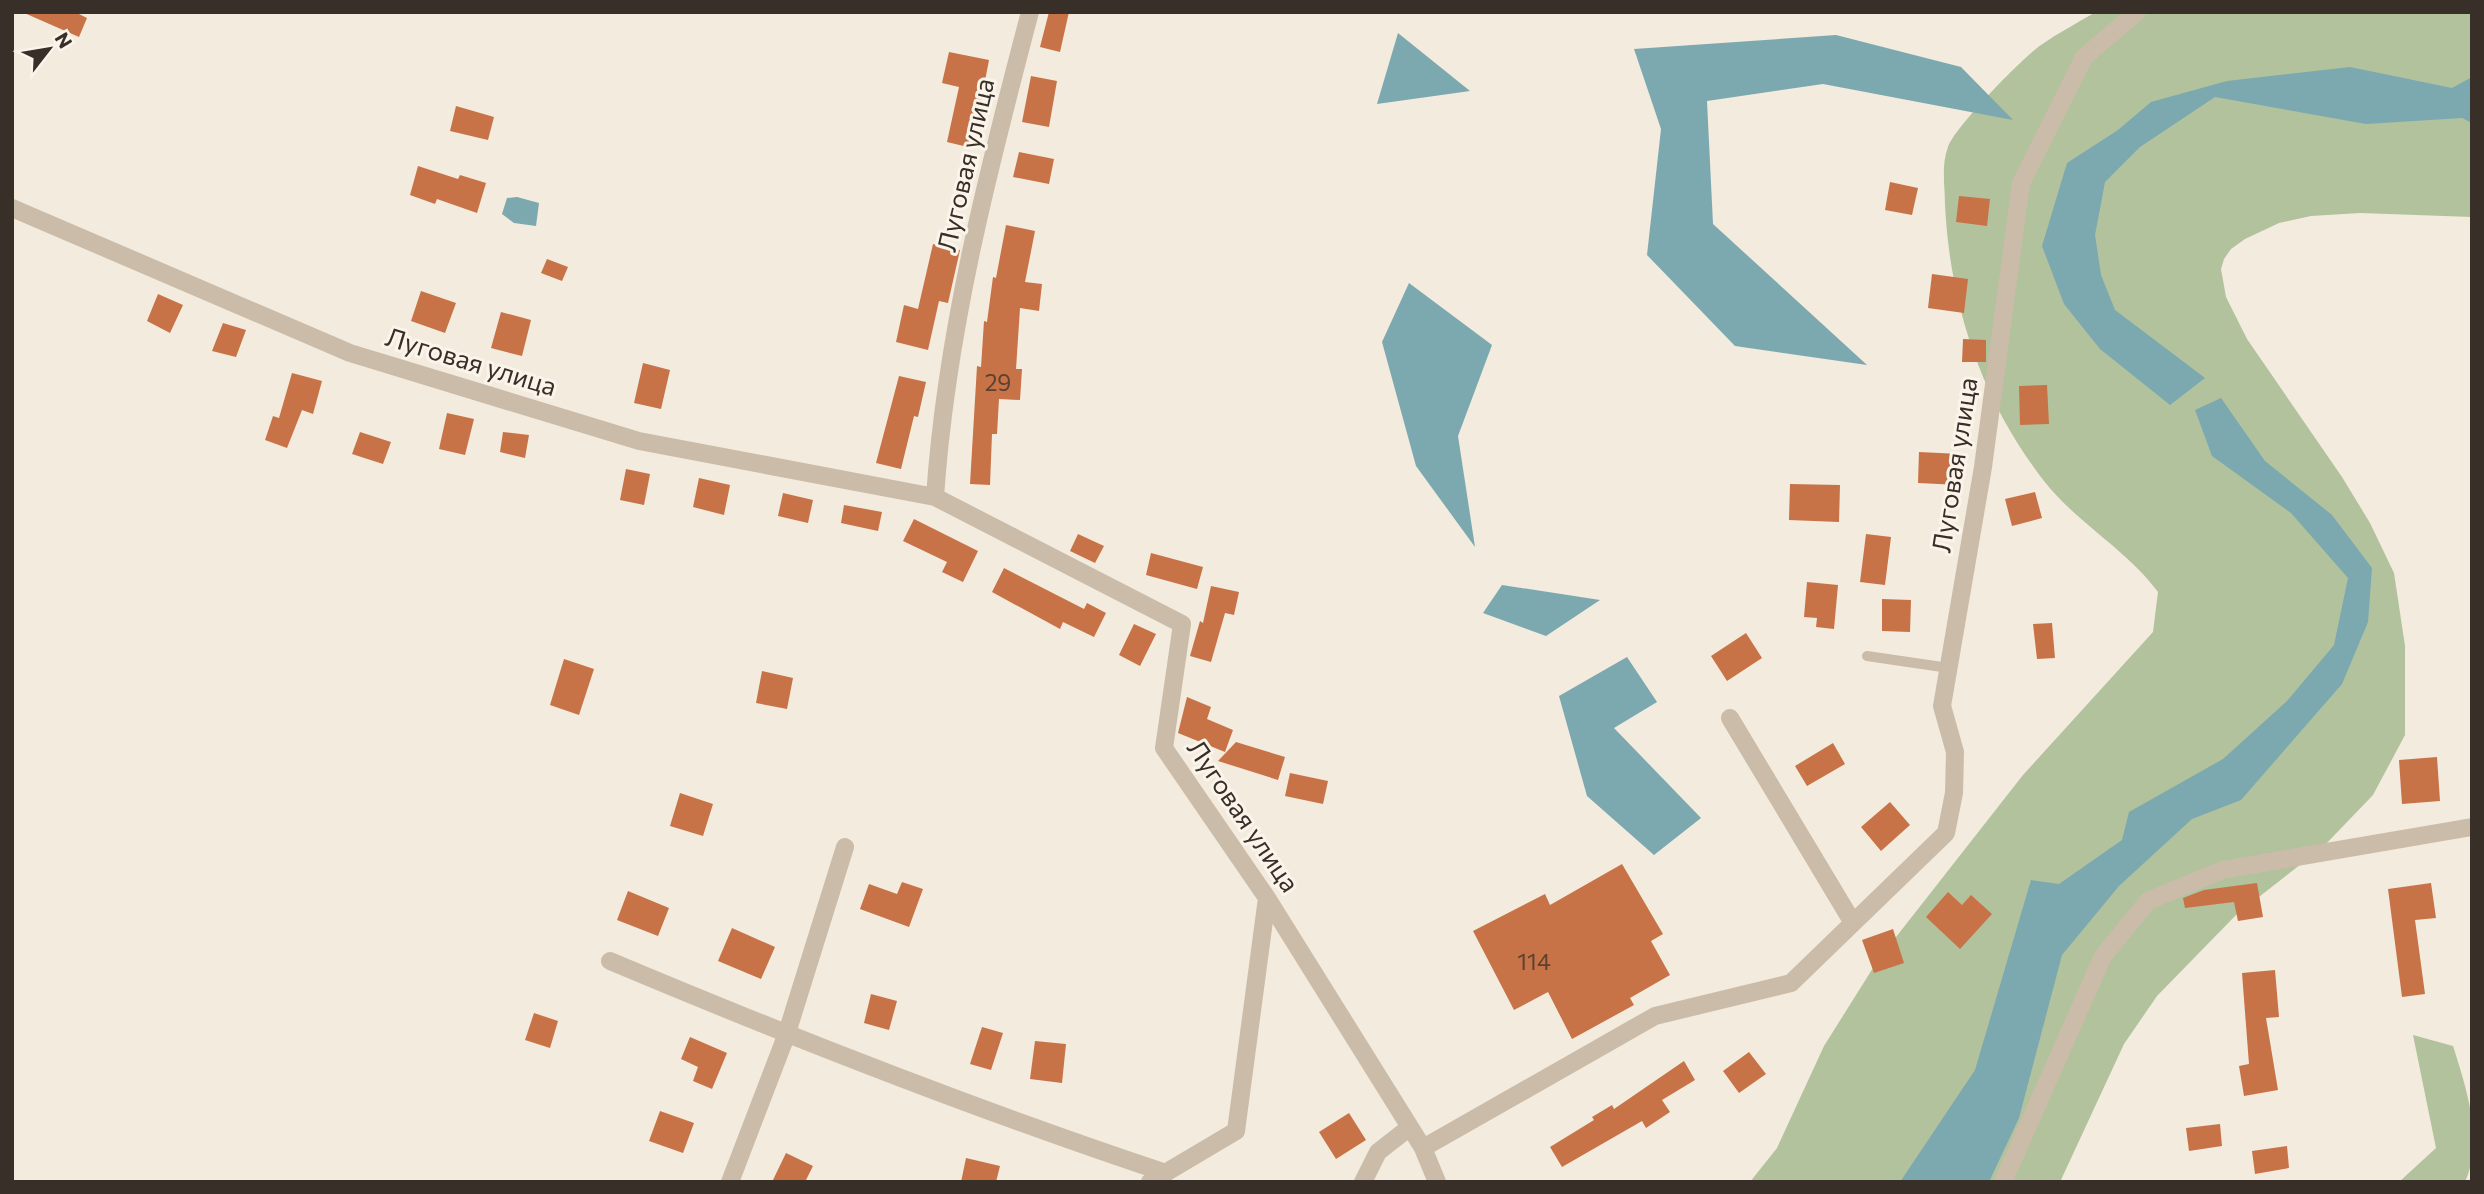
<svg xmlns="http://www.w3.org/2000/svg" width="2484" height="1194" font-family="Commissioner,sans-serif">
<style>
.green{fill:#b1c29d}
.water{fill:#7ca8b0}
.building{fill:#c77347}
.lines{fill:none;stroke-linecap:round;stroke-linejoin:round}
.service{stroke:#cbbca9;stroke-width:10}
.minor{stroke:#cbbca9;stroke-width:18}
.labels{text-anchor:middle;stroke-width:6;stroke-linejoin:round;paint-order:stroke}
.number-label{font-size:23px;fill:#5c4030}
.street-label{font-size:26px;fill:#382f29;stroke:#faf4ea}
</style>
<rect width="100%" height="100%" fill="#f3ebdd"/>
<path class="green" d="M 2096,12 L 2472,12 L 2472,217 L 2360,213 L 2311,216 L 2279,223 L 2245,239 L 2231,249 L 2224,259 L 2221,269 L 2226,297 L 2247,339 L 2342,477 L 2370,523 L 2394,573 L 2405,646 L 2405,735 L 2373,795 L 2323,847 L 2237,914 L 2157,996 L 2124,1044 L 2060,1182 L 1750,1182 L 1777,1148 L 1824,1046 L 1878,960 L 2023,775 L 2153,632 L 2158,592 C 2126,549 2077,523 2044,481 C 1982,401 1950,306 1945,205 C 1945,186 1941,165 1948,147 C 1954,128 2023,57 2041,45 C 2058,33 2077,23 2096,12 Z
M 2413,1035 L 2453,1046 C 2466,1087 2484,1140 2465,1182 L 2399,1182 L 2436,1148 Z"/>
<path class="water" d="M 1398,33 L 1470,91 L 1377,104 Z
M 1836,35 L 1961,67 L 2013,120 L 1823,84 L 1707,101 L 1713,224 L 1867,365 L 1735,346 L 1647,255 L 1661,129 L 1634,49 Z
M 2350,67 L 2452,88 L 2472,77 L 2472,123 L 2462,118 L 2366,124 L 2215,97 L 2140,147 L 2105,182 L 2095,235 L 2101,275 L 2115,310 L 2205,378 L 2170,405 L 2100,349 L 2064,304 L 2042,246 L 2067,163 L 2118,130 L 2151,102 L 2227,81 Z
M 517,197 L 539,203 L 536,226 L 514,223 L 502,214 L 507,198 Z
M 1409,283 L 1492,345 L 1458,436 L 1475,547 L 1416,466 L 1382,342 Z
M 2221,398 L 2265,461 L 2332,515 L 2372,568 L 2368,622 L 2342,684 L 2241,800 L 2192,819 L 2119,886 L 2062,955 L 2019,1118 L 1989,1182 L 1900,1182 L 1975,1070 L 2031,880 L 2059,884 L 2122,840 L 2129,812 L 2223,759 L 2287,701 L 2334,645 L 2348,578 L 2291,513 L 2212,456 L 2195,410 Z
M 1502,585 L 1600,600 L 1546,636 L 1483,613 Z
M 1627,657 L 1657,702 L 1614,728 L 1701,818 L 1654,855 L 1587,796 L 1559,696 Z"/>
<path class="building" d="M 22,12 L 75,12 L 87,18 L 79,37 Z
M 1049,12 L 1069,12 L 1060,52 L 1040,47 Z
M 949,52 L 989,60 L 972,148 L 947,142 L 959,87 L 942,83 Z
M 1031,76 L 1057,81 L 1049,127 L 1022,122 Z
M 456,106 L 494,117 L 488,140 L 450,131 Z
M 1019,152 L 1054,159 L 1049,184 L 1013,177 Z
M 418,166 L 458,179 L 460,175 L 486,183 L 477,213 L 437,199 L 435,204 L 410,195 Z
M 1890,182 L 1918,188 L 1912,215 L 1885,210 Z
M 1959,196 L 1990,199 L 1987,226 L 1956,222 Z
M 1006,225 L 1035,231 L 1025,282 L 1042,284 L 1039,311 L 1020,308 L 1016,369 L 1022,369 L 1020,400 L 999,399 L 997,434 L 992,434 L 990,485 L 970,484 L 977,366 L 981,367 L 984,321 L 987,322 L 993,277 L 996,278 Z
M 933,244 L 960,250 L 948,303 L 939,301 L 928,350 L 896,342 L 904,305 L 918,309 Z
M 547,259 L 568,267 L 562,281 L 541,273 Z
M 1932,274 L 1968,279 L 1964,313 L 1928,308 Z
M 421,291 L 456,303 L 445,333 L 411,321 Z
M 158,294 L 183,305 L 170,333 L 147,321 Z
M 501,312 L 531,320 L 522,356 L 491,348 Z
M 223,323 L 246,330 L 236,357 L 212,351 Z
M 1963,339 L 1986,340 L 1986,362 L 1962,362 Z
M 643,363 L 670,370 L 661,409 L 634,403 Z
M 292,373 L 322,381 L 313,414 L 302,410 L 287,448 L 265,440 L 273,416 L 279,418 Z
M 899,376 L 926,382 L 918,417 L 914,416 L 901,469 L 876,463 Z
M 2047,385 L 2049,424 L 2020,425 L 2019,386 Z
M 447,413 L 474,419 L 465,455 L 439,449 Z
M 360,432 L 391,442 L 383,464 L 352,454 Z
M 503,432 L 529,435 L 525,458 L 500,452 Z
M 1919,452 L 1960,454 L 1959,485 L 1918,483 Z
M 626,469 L 650,474 L 644,505 L 620,500 Z
M 699,478 L 730,485 L 724,515 L 693,507 Z
M 1790,484 L 1840,485 L 1839,522 L 1789,520 Z
M 2035,492 L 2042,518 L 2012,526 L 2005,499 Z
M 783,493 L 813,500 L 808,523 L 778,516 Z
M 844,505 L 882,512 L 878,531 L 841,523 Z
M 914,519 L 978,551 L 963,582 L 942,572 L 947,562 L 903,541 Z
M 1078,534 L 1104,546 L 1095,563 L 1070,551 Z
M 1866,534 L 1891,537 L 1885,585 L 1860,582 Z
M 1151,553 L 1203,567 L 1197,589 L 1146,575 Z
M 1004,568 L 1084,609 L 1087,603 L 1106,613 L 1094,637 L 1063,622 L 1060,629 L 992,592 Z
M 1807,582 L 1838,585 L 1834,629 L 1816,627 L 1817,618 L 1804,617 Z
M 1211,586 L 1239,592 L 1234,615 L 1225,613 L 1211,662 L 1190,656 L 1200,621 L 1203,623 Z
M 1882,599 L 1911,600 L 1910,632 L 1882,631 Z
M 2052,623 L 2055,658 L 2037,659 L 2033,624 Z
M 1134,624 L 1156,634 L 1140,666 L 1119,655 Z
M 1746,633 L 1762,658 L 1727,681 L 1711,656 Z
M 564,659 L 594,669 L 579,715 L 550,705 Z
M 762,671 L 793,678 L 787,709 L 756,703 Z
M 1187,697 L 1211,707 L 1207,719 L 1233,730 L 1225,752 L 1178,733 Z
M 1236,742 L 1285,757 L 1278,780 L 1218,761 Z
M 1833,743 L 1845,764 L 1807,786 L 1795,766 Z
M 2437,757 L 2440,801 L 2402,804 L 2399,760 Z
M 1290,773 L 1328,781 L 1323,804 L 1285,796 Z
M 680,793 L 713,804 L 703,836 L 670,826 Z
M 1890,802 L 1910,825 L 1881,851 L 1861,827 Z
M 1622,864 L 1663,934 L 1651,941 L 1670,975 L 1630,998 L 1634,1005 L 1572,1039 L 1548,992 L 1514,1010 L 1473,931 L 1545,894 L 1550,905 Z
M 902,882 L 923,889 L 909,927 L 860,909 L 869,884 L 897,894 Z
M 2257,883 L 2263,917 L 2238,921 L 2234,902 L 2185,908 L 2183,898 L 2204,890 Z
M 2431,883 L 2436,918 L 2415,920 L 2425,994 L 2402,997 L 2388,889 Z
M 628,891 L 669,908 L 658,936 L 617,920 Z
M 1948,892 L 1962,905 L 1971,895 L 1992,914 L 1960,949 L 1926,917 Z
M 732,928 L 775,947 L 761,979 L 718,961 Z
M 1893,929 L 1904,963 L 1874,973 L 1862,940 Z
M 2275,970 L 2279,1017 L 2266,1018 L 2278,1090 L 2244,1096 L 2239,1066 L 2249,1064 L 2242,973 Z
M 871,994 L 897,1001 L 889,1030 L 864,1023 Z
M 534,1013 L 558,1021 L 550,1048 L 525,1040 Z
M 982,1027 L 1003,1033 L 991,1070 L 970,1064 Z
M 690,1037 L 727,1053 L 712,1089 L 693,1081 L 698,1067 L 681,1059 Z
M 1035,1041 L 1066,1044 L 1062,1083 L 1030,1079 Z
M 1749,1052 L 1766,1074 L 1739,1093 L 1723,1071 Z
M 1684,1061 L 1695,1080 L 1662,1100 L 1670,1112 L 1646,1128 L 1642,1121 L 1562,1167 L 1550,1147 L 1594,1120 L 1592,1117 L 1612,1105 L 1614,1109 Z
M 660,1111 L 694,1123 L 683,1153 L 649,1141 Z
M 1349,1113 L 1366,1140 L 1336,1159 L 1319,1132 Z
M 2220,1124 L 2222,1146 L 2189,1151 L 2186,1128 Z
M 2287,1146 L 2289,1168 L 2255,1174 L 2252,1151 Z
M 786,1153 L 813,1166 L 805,1182 L 772,1182 Z
M 966,1158 L 1000,1166 L 996,1182 L 961,1182 Z"/>
<g class="lines">
<path class="service" d="M 1867,656 L 1949,668"/>
<path class="minor" d="M 1030,12 C 988,171 946,333 935,497 L 1182,624 L 1164,748 L 1267,898 L 1423,1148 L 1437,1182
M 12,208 L 350,353 L 639,441 L 935,497
M 1730,718 L 1853,923
M 610,961 C 793,1038 977,1110 1166,1173
M 1423,1148 L 1655,1016 L 1791,983 L 1946,833 L 1954,793 L 1955,752 L 1942,706 L 1983,467 L 2021,183 L 2084,57 L 2137,12
M 730,1182 L 786,1036 L 845,847
M 1150,1182 L 1236,1131 L 1267,898
M 1363,1182 L 1378,1152 L 1410,1127
M 2003,1182 L 2103,956 L 2148,901 L 2222,870 L 2472,827"/>
</g>
<g class="labels">
<g class="number-label">
<text x="998" y="391">29</text>
<text x="1534" y="970">114</text>
</g>
<g class="street-label">
<text transform="translate(966 165) rotate(-77)" y="9">Луговая улица</text>
<text transform="translate(471 362) rotate(17)" y="9">Луговая улица</text>
<text transform="translate(1955 465) rotate(-81)" y="9">Луговая улица</text>
<text transform="translate(1243 816) rotate(56)" y="9">Луговая улица</text>
</g>
</g>
<rect width="2484" height="1194" fill="none" stroke="#382f29" stroke-width="28"/>
<g transform="translate(49 49) rotate(59)" stroke="#faf4ea" stroke-width="5" paint-order="stroke">
<path d="M0-5L12 26L0 18L-12 26Z" fill="#382f29"/>
<text y="-10" font-size="19" font-weight="bold" text-anchor="middle" fill="#382f29">N</text>
</g>
</svg>
